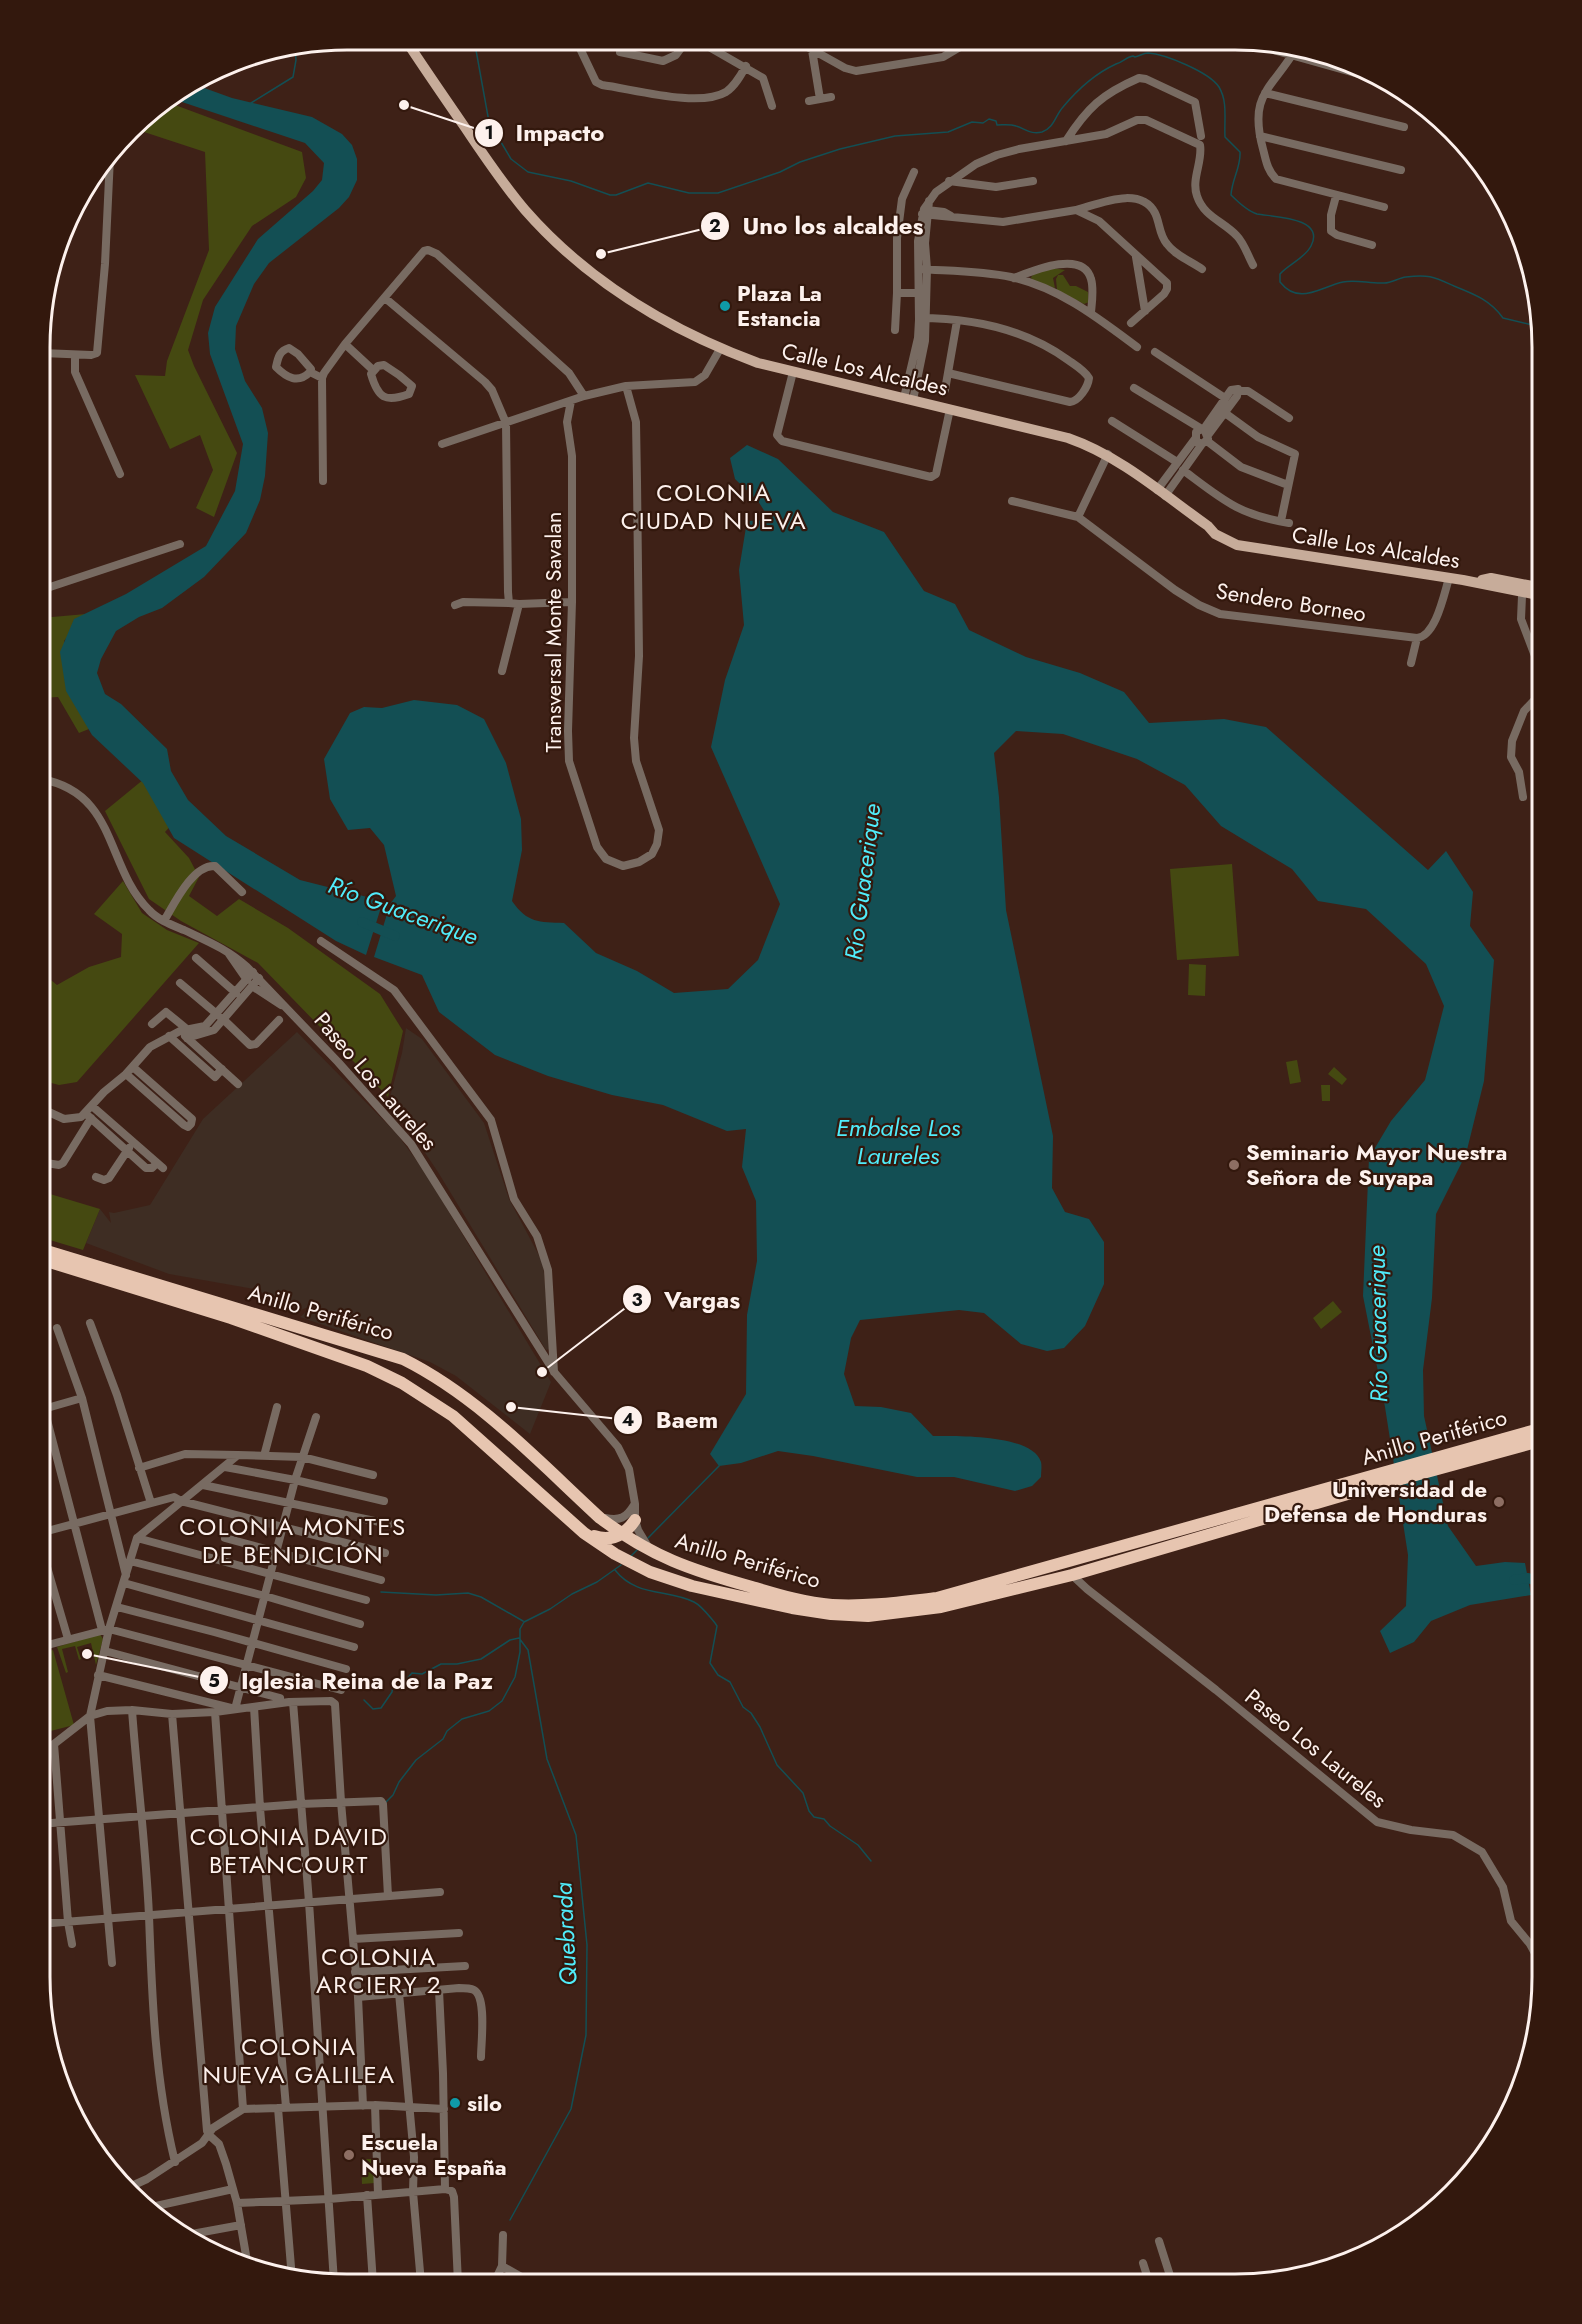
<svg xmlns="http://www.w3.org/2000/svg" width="1582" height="2324" font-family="Jost,sans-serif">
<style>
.industrial{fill:#3e2d23}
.green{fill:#454911}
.water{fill:#134f54}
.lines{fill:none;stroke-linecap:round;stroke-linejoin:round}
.stream{stroke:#134f54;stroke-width:1.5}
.river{stroke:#134f54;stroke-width:10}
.minor{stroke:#786b62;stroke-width:8}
.major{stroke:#c7ac9a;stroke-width:10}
.highway{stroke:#e7c5b0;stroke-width:12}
.culture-dot{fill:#0f9aa8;stroke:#33180d;stroke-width:2}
.education-dot{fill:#8d6e63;stroke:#33180d;stroke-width:2}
.labels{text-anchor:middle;stroke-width:4.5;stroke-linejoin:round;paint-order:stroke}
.poi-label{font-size:22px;font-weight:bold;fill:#fdf1ed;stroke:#33180d;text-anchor:start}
.street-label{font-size:22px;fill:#fdf1ed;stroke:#33180d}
.neighbourhood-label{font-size:24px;letter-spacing:1.5px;fill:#fdf1ed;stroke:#33180d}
.water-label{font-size:24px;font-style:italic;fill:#50ecfa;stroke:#33180d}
.rim{fill:none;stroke:#fdf1ed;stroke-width:3}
.leader{fill:none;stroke:#fdf1ed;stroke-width:2}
.callout-dot{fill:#fdf1ed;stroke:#33180d;stroke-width:2}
.mark-label{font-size:18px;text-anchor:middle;font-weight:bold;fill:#111}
.callout-label{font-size:24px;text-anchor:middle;font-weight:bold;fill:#fdf1ed;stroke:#33180d;stroke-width:4.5;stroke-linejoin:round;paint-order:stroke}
</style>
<rect width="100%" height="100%" fill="#3e2117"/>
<path class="industrial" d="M 406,1028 L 422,1039 L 484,1123 L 509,1199 L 543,1263 L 551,1349 L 546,1350 L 438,1172 L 413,1135 L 388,1104 L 402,1053 Z
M 297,1032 L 397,1134 L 425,1172 L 551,1382 L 530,1434 L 456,1376 L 430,1362 L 300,1317 L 311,1308 L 308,1307 L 301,1310 L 254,1289 L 169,1274 L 86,1243 L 100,1209 L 111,1223 L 109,1212 L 114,1213 L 150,1205 L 203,1119 Z"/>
<path class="green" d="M 167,102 L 302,152 L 306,178 L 296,197 L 252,226 L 203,300 L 188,350 L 194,366 L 237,453 L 214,517 L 196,508 L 213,470 L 200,435 L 170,449 L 135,375 L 165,376 L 167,361 L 209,250 L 205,152 L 141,131 L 134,127 L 144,115 Z
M 1053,268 L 1065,270 L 1053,278 L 1055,288 L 1032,280 L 1031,277 L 1034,274 Z
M 1058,275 L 1063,275 L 1070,286 L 1076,286 L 1088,292 L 1089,302 L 1084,304 L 1057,290 L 1056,279 Z
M 86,614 L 64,641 L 64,678 L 99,725 L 79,733 L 58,697 L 41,698 L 41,618 Z
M 144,779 L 176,820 L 165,832 L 189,858 L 199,877 L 189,896 L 217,916 L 239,899 L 288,928 L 380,994 L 403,1031 L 388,1097 L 258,963 L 181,921 L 149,899 L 105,811 Z
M 1232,864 L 1239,956 L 1177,960 L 1170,869 Z
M 123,881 L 142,913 L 167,930 L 199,943 L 77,1082 L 59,1085 L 40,1080 L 41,972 L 57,985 L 89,967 L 121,957 L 122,934 L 94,914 Z
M 1189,964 L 1206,965 L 1205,996 L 1188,995 Z
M 1297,1060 L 1301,1082 L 1290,1084 L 1286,1062 Z
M 1334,1067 L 1347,1079 L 1342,1085 L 1328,1074 Z
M 1321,1085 L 1330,1085 L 1330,1101 L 1322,1101 Z
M 40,1191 L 100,1209 L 83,1250 L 40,1237 Z
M 1333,1301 L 1342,1312 L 1321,1329 L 1313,1318 Z
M 100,1634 L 103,1639 L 96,1665 L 91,1643 L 77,1647 L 81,1659 L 79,1660 L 75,1646 L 62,1649 L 68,1672 L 66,1673 L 57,1647 Z
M 53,1650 L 74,1725 L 39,1734 L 40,1654 Z
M 361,2159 L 373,2159 L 375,2183 L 362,2184 Z"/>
<path class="water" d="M 196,85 L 232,98 L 312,117 L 342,134 L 352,145 L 357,159 L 357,180 L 349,197 L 339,208 L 269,263 L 254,284 L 236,326 L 235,349 L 245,381 L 262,408 L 268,433 L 265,476 L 260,500 L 246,533 L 204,577 L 162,608 L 139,617 L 116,631 L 101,659 L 97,673 L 105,694 L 121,704 L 167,749 L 171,771 L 188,800 L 226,836 L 300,880 L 383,901 L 366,955 L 336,941 L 174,838 L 143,783 L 92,735 L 66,691 L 60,652 L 74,619 L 126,594 L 206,546 L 235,491 L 243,444 L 210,354 L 208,333 L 215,307 L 258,239 L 313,191 L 322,180 L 324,163 L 305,143 L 182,102 L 175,97 Z
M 747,445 L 778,459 L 833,512 L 884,532 L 924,591 L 955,604 L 969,630 L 1026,657 L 1080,673 L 1124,692 L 1149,723 L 1224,719 L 1266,727 L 1428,870 L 1446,851 L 1473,892 L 1470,926 L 1494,960 L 1484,1081 L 1466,1154 L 1436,1214 L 1432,1298 L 1423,1370 L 1424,1416 L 1448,1526 L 1476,1566 L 1505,1562 L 1525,1563 L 1531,1595 L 1470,1605 L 1431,1621 L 1414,1642 L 1390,1653 L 1380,1631 L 1406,1606 L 1408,1555 L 1385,1407 L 1363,1296 L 1369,1158 L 1391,1121 L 1425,1080 L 1444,1006 L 1426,964 L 1366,909 L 1318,901 L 1292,869 L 1221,826 L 1185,785 L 1137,759 L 1063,734 L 1016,731 L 994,753 L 999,797 L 1006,910 L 1053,1136 L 1052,1188 L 1065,1212 L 1089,1219 L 1104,1242 L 1104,1284 L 1085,1326 L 1064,1348 L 1047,1351 L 1021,1344 L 984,1313 L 959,1310 L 860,1320 L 851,1338 L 844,1374 L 855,1406 L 881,1407 L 911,1413 L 933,1436 C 957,1436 1032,1434 1041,1462 C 1042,1466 1041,1473 1041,1477 L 1032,1486 L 1015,1491 L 954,1477 L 917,1477 L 813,1456 L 778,1451 L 741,1463 L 719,1466 L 710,1454 L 746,1394 L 747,1315 L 757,1261 L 756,1201 L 742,1167 L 746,1129 L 727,1131 L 663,1105 L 612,1095 L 548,1076 L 495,1055 L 439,1012 L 422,975 L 374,957 L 390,904 L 396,896 L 384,845 L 370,828 L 348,830 L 330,799 L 324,759 L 350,713 L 364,707 L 382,708 L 414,700 L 457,705 L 484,719 L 506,763 L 521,819 L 522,850 L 512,901 C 527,923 539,922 564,923 L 596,953 L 637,971 L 674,993 L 728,989 L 758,960 L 780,904 L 711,747 L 725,680 L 744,625 L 739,570 L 747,521 L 770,520 L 758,501 L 735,479 L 730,458 Z"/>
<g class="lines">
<path class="stream" d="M 474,39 L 489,122 L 511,159 L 528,172 L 571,181 L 610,195 L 616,195 L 648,183 L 689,193 L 718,193 L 780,172 L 800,162 L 840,149 L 895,136 L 948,132 L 972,122 L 983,123 L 989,119 L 996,121 L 997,125 C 1004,125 1010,124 1016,126 C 1026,129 1031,135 1042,132 C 1054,128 1055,116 1063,107 C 1078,89 1094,74 1116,64 C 1123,62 1126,57 1133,56 L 1135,57 C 1140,56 1143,53 1148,53 C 1165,54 1209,72 1219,87 C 1228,102 1224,120 1225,137 L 1240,152 C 1241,167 1232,179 1231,195 C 1238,202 1247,211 1257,214 C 1273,217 1326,217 1311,246 C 1305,258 1289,264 1280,274 L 1280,282 C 1299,306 1320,287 1343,282 C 1356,279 1370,284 1384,283 C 1392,283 1398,278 1406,277 C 1429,274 1434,277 1454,286 C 1474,294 1490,300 1503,318 L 1541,327
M 251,103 L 293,77 L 296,60 L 295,47
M 1543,464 L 1543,454
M 648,1538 L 719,1466
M 631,1556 L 639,1548
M 615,1570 C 636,1597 667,1589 694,1602 C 702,1606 709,1616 715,1623 L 717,1626 L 710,1663 L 718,1675 L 730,1682 L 743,1707 L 751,1713 L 760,1727 L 777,1765 L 803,1793 L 809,1811 L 814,1817 L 824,1819 L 830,1826 L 858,1845 L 871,1861
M 381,1592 L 436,1595 L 468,1593 L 481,1597 L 523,1621
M 364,1700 L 373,1709 L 381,1708 L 392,1692 L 393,1684 L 405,1681 L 412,1673 L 422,1674 L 441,1664 L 457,1664 L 481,1659 L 510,1640 L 519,1638
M 386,1802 L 393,1795 L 399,1782 L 416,1760 L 443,1739 L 447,1731 L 462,1719 L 489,1711 L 502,1701 L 515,1677 L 520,1652 L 520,1629 L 524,1622 L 550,1609 L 572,1594 L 597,1582 L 621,1565
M 510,2220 L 571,2109 L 586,2035 L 587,1945 L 576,1835 L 547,1759 L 528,1650 L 519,1638"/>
<path class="river" d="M 362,922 L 395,936
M 1514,1580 L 1528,1578 L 1542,1583"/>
<path class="minor" d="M 576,40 L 596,82 L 602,85 C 633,89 699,108 726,92 C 735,86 741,75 746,66
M 697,40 L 763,78 L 772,106
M 795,40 L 845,68 L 856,71 L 943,57 L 970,41
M 1245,42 L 1387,82
M 1297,47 C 1272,90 1248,93 1263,149 C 1266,160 1267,170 1276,179 L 1384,207
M 812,50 L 820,99
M 620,52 L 663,61 L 676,55 L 687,40
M 1265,93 L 1404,127
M 809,101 L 831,97
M 1260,136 L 1401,170
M 1066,141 C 1087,108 1102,94 1139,78 L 1146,79 L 1195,102 L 1201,136
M 949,181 L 996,187 L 1033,181
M 1336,196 L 1331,215 L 1331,231 L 1337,235 L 1372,245
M 927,210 L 944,212 L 951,216
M 1076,210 C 1099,204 1140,185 1155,213 C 1160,223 1159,235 1167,244 C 1175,255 1190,261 1202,269
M 922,214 L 1003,222 L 1076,210 L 1099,221 L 1167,283 L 1167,289 L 1164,294 L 1131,323
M 1136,257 L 1145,311
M 919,269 C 949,271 982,271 1011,277 C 1060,288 1098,318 1137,347
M 1014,278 C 1032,271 1083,249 1091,279 C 1094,289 1092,302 1091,312
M 897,293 L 918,293
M 385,298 L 485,382 L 492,390 L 506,423 L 508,592 L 509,603 L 519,604 L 502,671
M 919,318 C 972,318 1025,329 1068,360 C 1075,365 1084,370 1089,378 C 1088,387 1079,401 1070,402 L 948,373
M 895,330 L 897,293 L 897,238 L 902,199 L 914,172
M 345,344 L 373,370
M 1155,352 L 1225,398
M 42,353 L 91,355 L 97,353 L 105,264 L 110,157
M 75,355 L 75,372 L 120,474
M 384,365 L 399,375 L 412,386 L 409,394 C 385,403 378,398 371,374 L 378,366 Z
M 310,372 C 298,384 287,378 276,367 C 278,358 279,351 289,348 L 298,354 L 311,369 L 310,372 L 322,378
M 793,372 L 777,435 L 782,441 L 931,477 L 936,474 L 950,409
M 1134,388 L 1205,431 L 1208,439 L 1202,444 L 1196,441 L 1196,432 L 1200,430
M 945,390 L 957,321
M 1239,391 L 1248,391 L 1289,418
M 904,398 L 918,338 L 919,320 L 918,241 L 924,209 L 936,192 L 976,164 L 997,155 L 1019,149 L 1106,134 L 1137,120 L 1146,120 L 1200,145 C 1203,161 1191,179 1197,196 C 1204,217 1223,221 1237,236 C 1244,243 1248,256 1253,265
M 913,400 L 925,341 L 927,269 L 925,243 L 929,201
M 571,401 L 567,422 L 572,456 L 572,602 L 568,731 L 569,761 L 597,847 L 606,859 L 623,866 L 639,862 L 652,854 L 657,844 L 659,830 L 636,761 L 634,738 L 639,656 L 637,481 L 636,422 L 626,386
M 1225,413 L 1258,437 L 1295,454 L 1281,521
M 1112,421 L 1177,462
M 1203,430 L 1231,390 L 1238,389 L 1237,396 L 1208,435
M 1207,441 L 1241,467 L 1288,485
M 442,444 L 584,396 L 626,386 L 695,382 L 705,375 L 720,349
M 1183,470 C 1223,500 1239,515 1289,523
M 323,481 L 322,378 L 324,373 L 345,344 L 424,251 L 428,250 L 437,254 L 569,373 L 584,396
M 1157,490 L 1195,439
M 1165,496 L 1202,444
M 1012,501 L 1078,517 L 1175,590 L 1199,605 L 1220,614 L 1417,638
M 1078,517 L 1108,454
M 41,590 L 180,544
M 1522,596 L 1521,619 L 1540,669 L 1543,683
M 519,604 L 572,602
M 455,605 L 463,602 L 509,603
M 1411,663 L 1417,638 C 1436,636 1444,594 1449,578
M 41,779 C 118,793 105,867 149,910 C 158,920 172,925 184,930 C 207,941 229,950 247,967 L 338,1062 L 411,1144 L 555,1373 L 618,1447 L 629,1469 L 635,1504 L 635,1520 L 638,1530 L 647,1545
M 1523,797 L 1519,772 L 1511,757 L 1512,741 L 1524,711 L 1543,691
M 164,921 C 174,904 193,864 215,866 L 242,892
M 321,941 L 394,990 L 491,1120 L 514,1199 L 537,1236 L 548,1270 L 554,1372
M 229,954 L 247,980
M 196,958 L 236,993
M 180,983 L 224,1020 L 250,1045 L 256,1044 L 279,1020
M 252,986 L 281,1005
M 152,1024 L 166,1012 L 188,1030
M 169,1036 L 215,1077 L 222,1069
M 185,1036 L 238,1084
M 187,1038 L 214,1030 L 259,978
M 126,1074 L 184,1125 L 188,1127 L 191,1124 L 192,1119 L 133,1067
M 92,1106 L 163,1168
M 40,1108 L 64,1119 L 81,1117 L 104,1092 L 126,1074 L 150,1047 L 180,1031 L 205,1026 L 253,972
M 85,1113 L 146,1168 L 152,1168 L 157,1163
M 40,1162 L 59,1165 L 63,1163 L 91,1118
M 96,1177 L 104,1180 L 109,1178 L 129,1148
M 90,1323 L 117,1395 L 151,1503
M 57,1328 L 82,1398 L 126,1575
M 40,1393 L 102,1630
M 40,1410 L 82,1398
M 264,1456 L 277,1407
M 225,1467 L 295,1480 L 384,1501
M 139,1468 L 185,1454 L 238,1455
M 203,1485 L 389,1524
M 605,1518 C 620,1521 626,1518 634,1505
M 40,1533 L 174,1497 L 181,1501 L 385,1553
M 137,1538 L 366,1600
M 225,1538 L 381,1580
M 40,1543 L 68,1639
M 130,1561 L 265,1596 L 360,1624
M 1072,1575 L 1087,1589 L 1216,1690 L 1377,1822 L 1411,1830 L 1453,1835 L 1482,1852 L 1503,1887 L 1511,1921 L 1530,1944 L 1542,1966
M 124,1583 L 354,1647
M 117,1607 L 214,1632 L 346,1669
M 40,1647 L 109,1629 L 341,1690
M 105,1651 L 280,1698
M 98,1675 L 231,1708
M 293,1702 L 309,1902 L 334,2282
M 254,1707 L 260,1808 L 286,2107
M 235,1709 L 295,1480 L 316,1417
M 132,1710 C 137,1779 146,1847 149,1916 C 152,1999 155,2081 175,2162
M 215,1712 L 243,2109
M 172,1714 L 207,2131 L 209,2135 L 219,2144 L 226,2164 L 237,2203 L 248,2267
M 54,1744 L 68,1922 L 72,1944
M 39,1751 L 54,1744 L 90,1716 L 107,1711 L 132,1710 L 172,1714 L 215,1712 L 289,1702 L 331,1701 L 335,1704 L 341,1802 L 358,1997 L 363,2106
M 39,1824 L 300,1804 L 381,1801 L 383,1804 L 388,1896
M 39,1924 L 440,1892
M 353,1939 L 459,1933
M 112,1963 L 90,1716 L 109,1629 L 137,1538 L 238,1455 L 302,1457 L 373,1475
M 355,1972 L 465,1966
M 439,1990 L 443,2073 L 445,2189 L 452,2191 L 454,2197 L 458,2283
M 399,1993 L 414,2157 L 413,2192 L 421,2283
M 358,1997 L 459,1988 C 464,1988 470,1988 474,1990 C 487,1997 481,2043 481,2057
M 375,2105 L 378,2194
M 278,2108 L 292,2279
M 115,2180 L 117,2182
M 125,2189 L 147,2179 L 202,2143 L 213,2128 L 243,2109 L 375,2105 L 444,2109
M 367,2195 L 373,2283
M 237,2203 L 329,2199 L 445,2189
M 147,2208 L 233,2189
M 181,2236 L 241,2225
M 1159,2241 L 1173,2285
M 231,2262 L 246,2259
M 1143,2263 L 1150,2285
M 502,2266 L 532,2283
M 494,2283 L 502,2266 L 503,2235"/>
<path class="major" d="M 405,39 C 424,68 444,97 464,126 C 483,154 502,183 525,210 C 588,282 669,330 758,363 L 1068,438 C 1120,456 1163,494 1208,526 L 1215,534 L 1237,545 L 1463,580 L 1543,596
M 1482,580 L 1491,578 L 1543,588"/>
<path class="highway" d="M 40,1249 L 403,1359 C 479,1397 538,1461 600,1518 C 652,1557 691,1570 752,1587 C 779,1595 805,1603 832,1605 C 868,1607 902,1602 937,1598 L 1543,1428
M 40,1259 L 231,1318 L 367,1366 L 402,1383 L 453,1416 L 584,1533 L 615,1554 L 650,1572 L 692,1586 L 792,1608 L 831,1614 L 868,1616 L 941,1607 L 1072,1575 L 1368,1488 L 1543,1440
M 594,1536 C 612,1542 625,1535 635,1520"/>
</g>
<g class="culture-dot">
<circle cx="725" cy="306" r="6"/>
<circle cx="455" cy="2103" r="6"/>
</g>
<g class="education-dot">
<circle cx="1234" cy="1165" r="6"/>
<circle cx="1499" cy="1502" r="6"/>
<circle cx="349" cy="2155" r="6"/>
</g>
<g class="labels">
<g class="poi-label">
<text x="737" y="301">Plaza La<tspan x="737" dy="25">Estancia</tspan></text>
<text x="1246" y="1160">Seminario Mayor Nuestra<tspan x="1246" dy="25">Señora de Suyapa</tspan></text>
<text x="1487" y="1497" text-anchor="end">Universidad de<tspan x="1487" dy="25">Defensa de Honduras</tspan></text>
<text x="467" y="2111">silo</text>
<text x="361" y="2150">Escuela<tspan x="361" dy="25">Nueva España</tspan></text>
</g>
<g class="street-label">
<text transform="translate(865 369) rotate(13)" y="8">Calle Los Alcaldes</text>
<text transform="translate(1376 547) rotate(9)" y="8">Calle Los Alcaldes</text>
<text transform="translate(1291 602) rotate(9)" y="8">Sendero Borneo</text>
<text transform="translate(553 632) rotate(-90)" y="8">Transversal Monte Savalan</text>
<text transform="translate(376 1081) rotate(49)" y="8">Paseo Los Laureles</text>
<text transform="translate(321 1312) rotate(16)" y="8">Anillo Periférico</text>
<text transform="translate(1434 1437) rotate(-16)" y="8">Anillo Periférico</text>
<text transform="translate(748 1560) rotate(16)" y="8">Anillo Periférico</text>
<text transform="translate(1316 1748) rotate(39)" y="8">Paseo Los Laureles</text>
</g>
<g class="neighbourhood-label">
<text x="714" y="501">COLONIA<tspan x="714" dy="28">CIUDAD NUEVA</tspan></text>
<text x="293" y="1535">COLONIA MONTES<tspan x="293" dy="28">DE BENDICIÓN</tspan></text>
<text x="289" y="1845">COLONIA DAVID<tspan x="289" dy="28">BETANCOURT</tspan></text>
<text x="379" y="1965">COLONIA<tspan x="379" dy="28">ARCIERY 2</tspan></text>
<text x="299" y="2055">COLONIA<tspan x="299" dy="28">NUEVA GALILEA</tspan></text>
</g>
<g class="water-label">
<text transform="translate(863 882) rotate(-83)" y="8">Río Guacerique</text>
<text transform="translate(403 911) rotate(20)" y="8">Río Guacerique</text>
<text x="898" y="1136">Embalse Los<tspan x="898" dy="28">Laureles</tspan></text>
<text transform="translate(1378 1324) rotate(-91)" y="8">Río Guacerique</text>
<text transform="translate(566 1934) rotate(-93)" y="8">Quebrada</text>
</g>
</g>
<path d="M0 0H1582V2324H0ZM347 50H1235A297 297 0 0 1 1532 347V1977A297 297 0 0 1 1235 2274H347A297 297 0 0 1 50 1977V347A297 297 0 0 1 347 50Z" fill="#33180d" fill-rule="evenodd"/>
<path class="rim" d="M347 50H1235A297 297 0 0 1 1532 347V1977A297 297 0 0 1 1235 2274H347A297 297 0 0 1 50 1977V347A297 297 0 0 1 347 50Z"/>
<path class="leader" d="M404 105L489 133M601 254L715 226M542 1372L637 1299M511 1407L628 1420M87 1654L214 1680"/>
<g class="callout-dot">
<circle cx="404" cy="105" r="6"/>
<circle cx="601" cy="254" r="6"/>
<circle cx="542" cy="1372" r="6"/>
<circle cx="511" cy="1407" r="6"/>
<circle cx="87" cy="1654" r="6"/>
<circle cx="489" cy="133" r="15"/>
<circle cx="715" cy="226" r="15"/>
<circle cx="637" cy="1299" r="15"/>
<circle cx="628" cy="1420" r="15"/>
<circle cx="214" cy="1680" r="15"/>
</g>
<g class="mark-label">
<text x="489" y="139">1</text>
<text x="715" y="232">2</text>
<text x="637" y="1306">3</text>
<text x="628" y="1426">4</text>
<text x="214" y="1687">5</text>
</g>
<g class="callout-label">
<text x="560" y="141">Impacto</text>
<text x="833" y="234">Uno los alcaldes</text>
<text x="702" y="1308">Vargas</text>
<text x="687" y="1428">Baem</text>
<text x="367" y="1689">Iglesia Reina de la Paz</text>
</g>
</svg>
